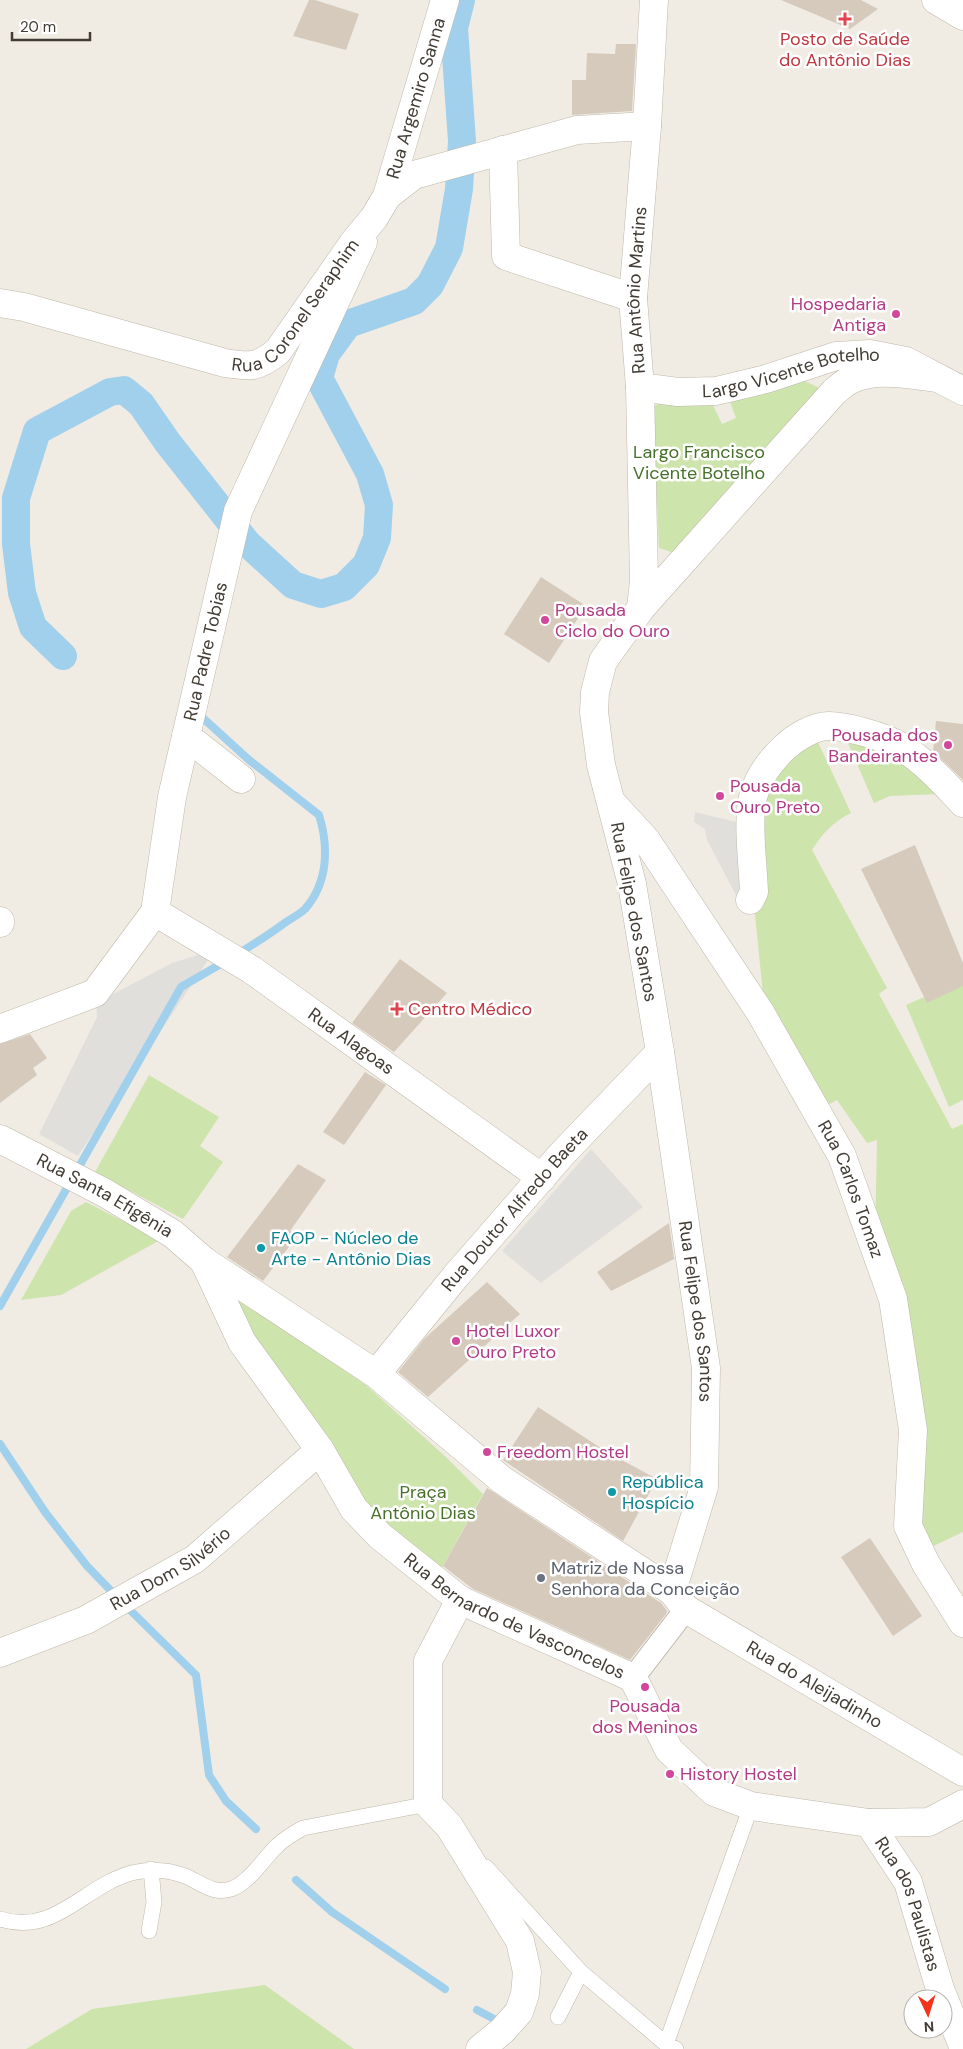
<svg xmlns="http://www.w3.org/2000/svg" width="963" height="2049" font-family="'DM Sans',sans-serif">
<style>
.green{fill:#cde4ad}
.parking{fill:#e1dfdc}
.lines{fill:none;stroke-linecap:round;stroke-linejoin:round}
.stream{stroke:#a1d0ec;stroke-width:8}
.canal{stroke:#a1d0ec;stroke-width:28}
.building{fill:#d5cabc}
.service-casing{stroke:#bfb7aa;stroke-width:16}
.pedestrian-casing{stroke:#bfb7aa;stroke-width:24}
.minor-casing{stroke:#bfb7aa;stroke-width:29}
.tertiary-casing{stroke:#bfb7aa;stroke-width:29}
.service{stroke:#fff;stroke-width:15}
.pedestrian{stroke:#fff;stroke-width:22}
.minor{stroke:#fff;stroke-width:28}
.tertiary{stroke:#fff;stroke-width:28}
.health-dot{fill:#e0444e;stroke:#fff;stroke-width:2}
.hotel-dot{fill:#d1479c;stroke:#fff;stroke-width:2}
.culture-dot{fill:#0f9aa8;stroke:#fff;stroke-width:2}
.worship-dot{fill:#6b7280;stroke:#fff;stroke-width:2}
.labels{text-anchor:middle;stroke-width:5;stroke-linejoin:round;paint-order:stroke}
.health-label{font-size:18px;fill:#be3a42;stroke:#fff}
.street-label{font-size:18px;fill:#423c34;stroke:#fff}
.hotel-label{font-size:18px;fill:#b23c85;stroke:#fff;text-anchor:start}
.park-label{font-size:18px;fill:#47712a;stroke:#fff}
.culture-label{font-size:18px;fill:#0d838f;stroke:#fff;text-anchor:start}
.worship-label{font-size:18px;fill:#5b616d;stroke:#fff;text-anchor:start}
</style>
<rect width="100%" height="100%" fill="#f1ece3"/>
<path class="green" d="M 801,379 L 823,390 L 674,553 L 659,548 L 653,410 L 656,405 L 662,402 L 712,403 L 722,424 L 736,418 L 729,399 Z
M 817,740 L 851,813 C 834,821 822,834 812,850 L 887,988 L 879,994 L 952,1129 L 963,1124 L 963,1532 L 925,1550 L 875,1241 L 877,1140 L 867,1143 L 837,1100 L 830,1104 L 808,1079 L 763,994 L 754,905 L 758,806 L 779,767 Z
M 847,741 L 894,754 L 939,794 L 890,796 L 874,803 Z
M 963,980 L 963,1100 L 949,1107 L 906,1005 Z
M 149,1075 L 219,1117 L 200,1146 L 223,1162 L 183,1219 L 95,1172 Z
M 86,1202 L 160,1240 L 61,1295 L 21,1300 L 71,1211 Z
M 246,1299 L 367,1386 L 447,1458 L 483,1494 L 440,1571 L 391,1539 L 256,1365 L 234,1300 Z
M 265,1985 L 354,2049 L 26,2049 L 92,2009 Z"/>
<path class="parking" d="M 695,812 L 741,823 L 747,900 L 739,901 L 707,840 L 705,829 L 694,822 Z
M 201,954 L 208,960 L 78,1156 L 39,1134 L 97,1017 L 96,1003 L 172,963 Z
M 591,1149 L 643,1207 L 541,1283 L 502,1251 Z"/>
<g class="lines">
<path class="stream" d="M 204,719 L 248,759 L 319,815 C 329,847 328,883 305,909 C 300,914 292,918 286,922 C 270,934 254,944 238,954
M 0,1306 L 181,987 L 226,961
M 0,1444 L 45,1512 L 87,1566 L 117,1597
M 125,1605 L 196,1675 L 209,1775 L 226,1801 L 256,1829
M 296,1880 L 332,1912 L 445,1989
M 477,2010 L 496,2020"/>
<path class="canal" d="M 63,656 L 33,627 L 22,593 L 16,544 L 16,498 L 37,431 L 110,392 L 124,390 L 141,404 L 168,443 L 247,543 L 293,585 L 321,594 L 344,587 L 366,565 L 377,538 L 379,505 L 370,474 L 319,378 L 326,354 L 348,324 L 414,301 L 430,285 L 449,248 L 459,189 L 462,141 L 454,28 L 461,0"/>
</g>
<path class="building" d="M 309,0 L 315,0 L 359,14 L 346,50 L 293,36 Z
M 781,0 L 861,0 L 878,9 L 850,29 Z
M 616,44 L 636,44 L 632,111 L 572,115 L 572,80 L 586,80 L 587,53 L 615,54 Z
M 541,577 L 586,606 L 549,663 L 504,634 Z
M 936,721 L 963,724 L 963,780 L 933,751 Z
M 915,845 L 963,963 L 963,986 L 927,1003 L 861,869 Z
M 400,959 L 447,993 L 394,1052 L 352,1023 Z
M 30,1034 L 47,1058 L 33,1068 L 37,1075 L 0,1103 L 0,1044 Z
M 365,1072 L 386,1085 L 344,1145 L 323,1132 Z
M 298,1164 L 326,1180 L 290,1231 L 298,1235 L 263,1281 L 227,1257 Z
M 669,1223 L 674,1259 L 611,1291 L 597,1272 Z
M 487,1282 L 520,1314 L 428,1397 L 398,1372 L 424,1339 Z
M 538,1407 L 607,1452 L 657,1479 L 623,1541 L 503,1460 Z
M 487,1488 L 661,1603 L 667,1611 L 666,1614 L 630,1660 L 473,1589 L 443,1566 Z
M 870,1538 L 922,1616 L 893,1636 L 841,1557 Z"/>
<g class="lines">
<g class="service-casing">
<path id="service" d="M 486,1867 L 581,1972 L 666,2044 L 676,2049
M 0,1919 C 56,1937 85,1883 136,1872 C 152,1869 169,1870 185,1876 C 200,1882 213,1895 231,1889 C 248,1884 264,1858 278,1845 C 285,1838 294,1833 303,1828 L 428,1804
M 149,1931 L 154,1902 L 151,1869
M 558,2017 L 581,1972
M 666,2044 L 751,1806"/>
</g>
<g class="pedestrian-casing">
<path id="pedestrian" d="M 633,1678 L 686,1609"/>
</g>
<g class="minor-casing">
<g id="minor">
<path d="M 936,0 L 963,16"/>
<path d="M 503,150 L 506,256 L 633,298"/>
<path id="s1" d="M 387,196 L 445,0"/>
<path id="s2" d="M 640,387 L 678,392 L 716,391 L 766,379 L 836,356 L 870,354 L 906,361 L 963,391"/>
<path d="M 641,608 L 834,392 C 839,388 844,383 850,380 C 876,367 910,375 937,378"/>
<path d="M 186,736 L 241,779"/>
<path d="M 750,900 L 754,892 C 753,866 747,820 753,797 C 758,777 770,761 785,747 C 796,737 814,726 829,726 C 847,726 882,736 898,745 C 923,759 944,783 963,803"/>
<path id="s3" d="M 155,912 L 252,970 L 542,1178"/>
<path d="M 0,921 L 0,923"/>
<path id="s4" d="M 0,1029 L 95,993 L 155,912 L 172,797 L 238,511 L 363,242"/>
<path id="s5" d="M 660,1052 L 706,1368 L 704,1487 L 672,1591"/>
<path d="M 460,1600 L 428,1661 L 428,1804 L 449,1826 L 520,1941 L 527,1972 L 525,1994 L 519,2012 L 502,2031 L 480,2049"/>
<path id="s6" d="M 0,1653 L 86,1620 L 195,1559 L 320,1450"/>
<path id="s7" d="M 869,1823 L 908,1882 L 940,1989 L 963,2046"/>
</g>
</g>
<g class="tertiary-casing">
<g id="tertiary">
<path id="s8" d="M 0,303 L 24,307 L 225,363 C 249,367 258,368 278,351 L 354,242 L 374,218 L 387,196 L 414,175 L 577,130 L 647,126"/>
<path id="s9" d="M 613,804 L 646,840 L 760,1012 L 842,1156 L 893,1299 L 913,1430 L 908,1526 L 926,1564 L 963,1623"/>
<path id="s10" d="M 0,1139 L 105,1193 L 173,1234 L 204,1261 L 376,1374 L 502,1480 L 672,1591 L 686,1609 L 963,1772"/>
<path id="s11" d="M 204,1261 L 242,1342 L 320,1450 L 354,1509 L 380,1536 L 460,1600 L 633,1678 L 669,1750 L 714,1792 L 751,1806 L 869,1823 L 929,1822 L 963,1804"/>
<path id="s12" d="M 376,1374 L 455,1277 L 562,1154 L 660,1052 L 632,884 L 601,765 L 594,712 L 595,692 L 603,661 L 641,608 L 644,581 L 640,387 L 633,298 L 647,126 L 654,0"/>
</g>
</g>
<use href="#service" class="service"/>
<use href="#pedestrian" class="pedestrian"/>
<use href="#minor" class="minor"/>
<use href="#tertiary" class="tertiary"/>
</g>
<g class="health-dot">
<path d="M842.5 11.5h5v5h5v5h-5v5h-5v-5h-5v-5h5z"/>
<path d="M394.5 1001.5h5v5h5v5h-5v5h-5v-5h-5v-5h5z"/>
</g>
<g class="hotel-dot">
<circle cx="896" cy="314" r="5"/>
<circle cx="545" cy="620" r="5"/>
<circle cx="948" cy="745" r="5"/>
<circle cx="720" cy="796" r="5"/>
<circle cx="456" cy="1341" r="5"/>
<circle cx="487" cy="1452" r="5"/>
<circle cx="645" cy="1687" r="5"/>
<circle cx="670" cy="1774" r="5"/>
</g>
<g class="culture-dot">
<circle cx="261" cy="1248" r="5"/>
<circle cx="612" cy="1492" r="5"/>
</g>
<circle class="worship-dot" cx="541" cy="1578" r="5"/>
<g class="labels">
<g class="health-label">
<text x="845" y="45">Posto de Saúde<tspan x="845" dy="21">do Antônio Dias</tspan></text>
<text x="408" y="1015" text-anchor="start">Centro Médico</text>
</g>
<g class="street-label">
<text dy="6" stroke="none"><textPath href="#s1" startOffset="102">Rua Argemiro Sanna</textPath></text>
<text dy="6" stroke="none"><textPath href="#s12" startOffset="1212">Rua Antônio Martins</textPath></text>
<text dy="6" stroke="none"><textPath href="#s8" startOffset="332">Rua Coronel Seraphim</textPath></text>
<text dy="6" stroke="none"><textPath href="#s2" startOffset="154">Largo Vicente Botelho</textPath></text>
<text dy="6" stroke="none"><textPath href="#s4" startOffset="468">Rua Padre Tobias</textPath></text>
<text transform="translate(634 912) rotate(79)" y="6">Rua Felipe dos Santos</text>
<text dy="6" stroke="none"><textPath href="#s3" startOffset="235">Rua Alagoas</textPath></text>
<text dy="6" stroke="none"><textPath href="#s9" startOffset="455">Rua Carlos Tomaz</textPath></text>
<text dy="6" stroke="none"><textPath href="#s10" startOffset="119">Rua Santa Efigênia</textPath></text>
<text dy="6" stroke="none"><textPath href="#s12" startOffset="215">Rua Doutor Alfredo Baeta</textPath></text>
<text dy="6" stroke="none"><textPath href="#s5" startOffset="262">Rua Felipe dos Santos</textPath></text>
<text dy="6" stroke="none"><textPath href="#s6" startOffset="191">Rua Dom Silvério</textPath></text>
<text dy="6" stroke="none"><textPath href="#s11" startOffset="486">Rua Bernardo de Vasconcelos</textPath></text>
<text dy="6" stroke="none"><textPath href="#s10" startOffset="984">Rua do Aleijadinho</textPath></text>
<text dy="6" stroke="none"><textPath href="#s7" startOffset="91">Rua dos Paulistas</textPath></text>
</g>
<g class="hotel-label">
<text x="886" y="310" text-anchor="end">Hospedaria<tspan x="886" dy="21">Antiga</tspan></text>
<text x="555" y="616">Pousada<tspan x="555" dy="21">Ciclo do Ouro</tspan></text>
<text x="938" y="741" text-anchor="end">Pousada dos<tspan x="938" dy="21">Bandeirantes</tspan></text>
<text x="730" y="792">Pousada<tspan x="730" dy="21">Ouro Preto</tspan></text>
<text x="466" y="1337">Hotel Luxor<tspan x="466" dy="21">Ouro Preto</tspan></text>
<text x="497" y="1458">Freedom Hostel</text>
<text x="645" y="1712" text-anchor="middle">Pousada<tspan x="645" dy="21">dos Meninos</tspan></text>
<text x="680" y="1780">History Hostel</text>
</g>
<g class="park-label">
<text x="699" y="458">Largo Francisco<tspan x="699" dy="21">Vicente Botelho</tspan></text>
<text x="423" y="1498">Praça<tspan x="423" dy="21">Antônio Dias</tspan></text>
</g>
<g class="culture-label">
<text x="271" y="1244">FAOP - Núcleo de<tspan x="271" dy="21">Arte - Antônio Dias</tspan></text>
<text x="622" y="1488">República<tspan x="622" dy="21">Hospício</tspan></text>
</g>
<g class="worship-label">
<text x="551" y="1574">Matriz de Nossa<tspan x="551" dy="21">Senhora da Conceição</tspan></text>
</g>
</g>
<g transform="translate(928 2014) rotate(176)"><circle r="24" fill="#ffffff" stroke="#b3b1ae"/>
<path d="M0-4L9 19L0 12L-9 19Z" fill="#f1341b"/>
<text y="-8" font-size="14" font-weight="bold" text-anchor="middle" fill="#423c34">N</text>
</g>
<path d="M12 32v8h78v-8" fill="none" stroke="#423c34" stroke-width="2.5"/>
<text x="20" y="32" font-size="15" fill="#423c34" stroke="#ffffff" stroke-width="4" paint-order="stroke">20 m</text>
</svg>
